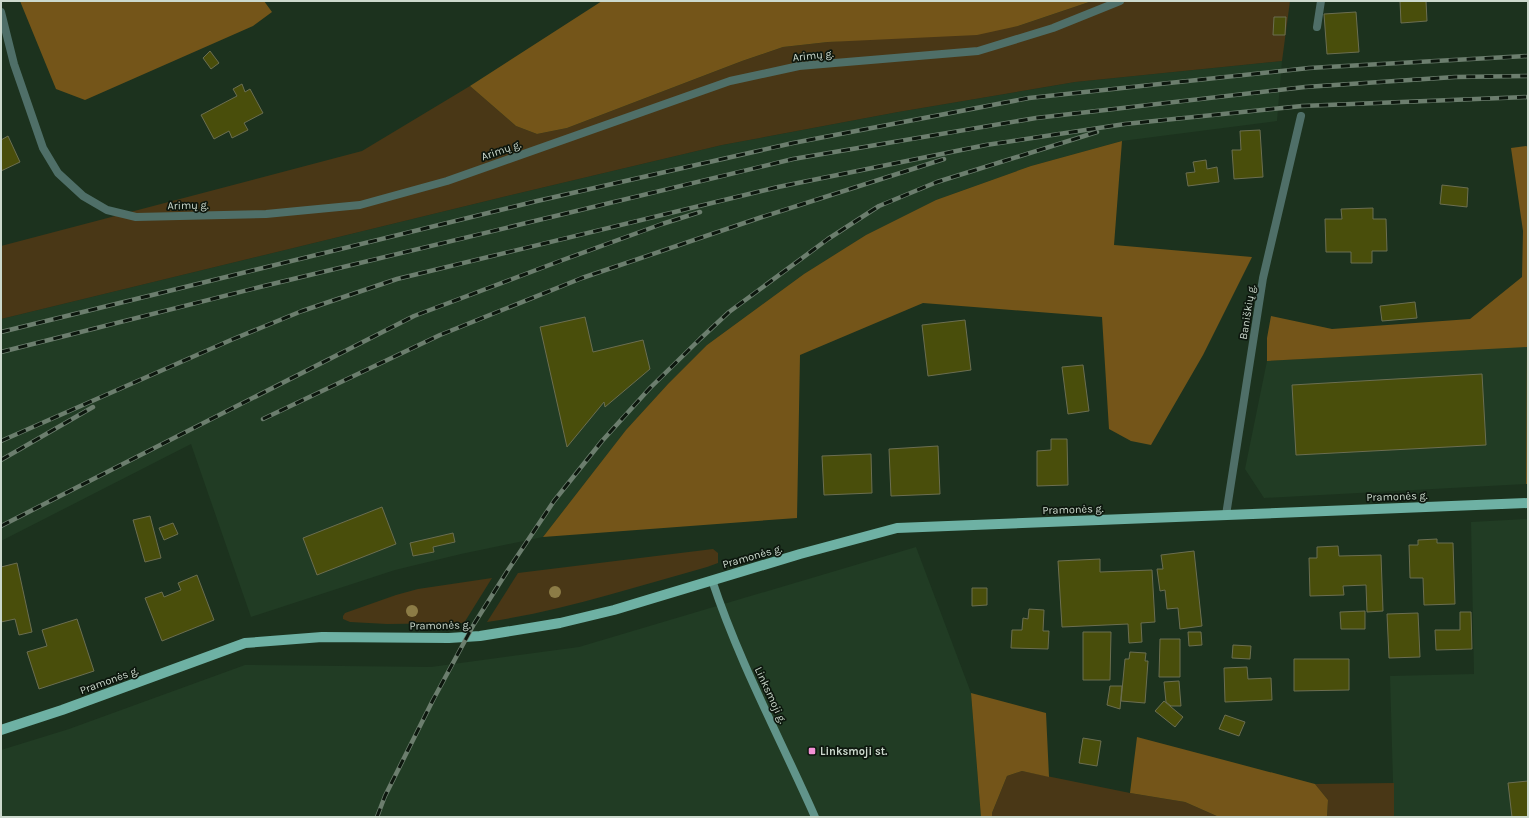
<svg xmlns="http://www.w3.org/2000/svg" width="1529" height="818" font-family="Karla,sans-serif">
<style>
.built{fill:#213c24}
.green{fill:#493716}
.forest{fill:#745519}
.building{fill:#494e0b;stroke:#6b6e51}
.lines{fill:none;stroke-linecap:round;stroke-linejoin:round}
.street{stroke:#4f6f68;stroke-width:8}
.secondary{stroke:#61948a;stroke-width:8}
.primary{stroke:#6eb1a4;stroke-width:10}
.rail-casing{stroke:#6c7e6e;stroke-width:4.5}
.rail{stroke:#0d170e;stroke-width:3;stroke-dasharray:9;stroke-linecap:butt}
.tree{fill:#8c7c46}
.poi-dot{fill:#f391d5;stroke:#0d170e;stroke-width:1.5}
.labels{text-anchor:middle;stroke-width:3.5;stroke-linejoin:round;paint-order:stroke}
.street-label{font-size:11px;fill:#ccd9cd;stroke:#0d170e}
.poi-label{font-size:11px;font-weight:bold;fill:#ccd9cd;stroke:#0d170e;text-anchor:start}
</style>
<rect width="100%" height="100%" fill="#1c321e"/>
<path class="built" d="M 1282,61 L 1277,121 L 1122,141 L 1031,166 L 936,200 L 866,235 L 804,274 L 707,345 L 668,384 L 626,430 L 543,537 L 461,554 L 395,570 L 251,617 L 191,444 L 1,541 L 1,319 L 528,191 L 722,145 L 898,112 L 1075,82 Z
M 1528,346 L 1526,484 L 1264,498 L 1245,469 L 1267,361 Z
M 1528,519 L 1528,817 L 1394,817 L 1390,676 L 1474,674 L 1471,522 Z
M 916,547 L 971,693 L 981,817 L 1,817 L 1,750 L 69,729 L 245,665 L 431,667 L 579,647 Z"/>
<path class="green" d="M 1092,1 L 1290,1 L 1282,61 L 1075,82 L 898,112 L 722,145 L 528,191 L 1,319 L 1,246 L 362,151 L 470,86 L 516,126 L 537,134 L 567,128 L 742,61 L 783,47 L 828,42 L 1018,26 Z
M 713,549 L 718,553 L 718,563 L 707,567 C 635,587 562,611 487,622 L 518,573 Z
M 492,578 L 464,623 L 387,624 L 350,622 L 343,619 L 343,616 L 345,613 L 396,595 L 418,589 Z
M 1022,771 L 1130,793 L 1185,802 L 1219,817 L 992,817 L 992,813 L 1007,776 Z
M 1394,783 L 1394,817 L 1327,817 L 1328,800 L 1315,784 Z"/>
<path class="forest" d="M 20,1 L 264,1 L 272,12 L 253,26 L 85,100 L 56,89 Z
M 602,1 L 1092,1 L 1018,26 L 977,35 L 828,42 L 783,47 L 742,61 L 567,128 L 537,134 L 516,126 L 470,86 Z
M 1122,141 L 1114,245 L 1252,257 L 1203,355 L 1151,445 L 1131,441 L 1109,429 L 1102,317 L 923,303 L 800,355 L 797,518 L 543,537 L 626,430 L 668,384 L 707,345 L 804,274 L 866,235 L 936,200 L 1031,166 Z
M 1526,146 L 1528,147 L 1528,484 L 1526,484 L 1527,347 L 1267,361 L 1267,338 L 1271,316 L 1332,329 L 1470,319 L 1522,277 L 1523,231 L 1511,148 Z
M 971,693 L 1046,713 L 1049,777 L 1022,771 L 1007,776 L 992,813 L 992,817 L 981,817 Z
M 1137,737 L 1315,784 L 1328,800 L 1327,817 L 1219,817 L 1185,802 L 1130,793 Z"/>
<path class="building" d="M 1400,1 L 1426,1 L 1427,21 L 1401,23 Z
M 1356,12 L 1359,52 L 1327,54 L 1324,14 Z
M 1274,17 L 1286,17 L 1285,35 L 1273,35 Z
M 210,51 L 219,63 L 211,69 L 203,58 Z
M 242,84 L 245,92 L 250,89 L 263,113 L 244,123 L 248,130 L 232,138 L 229,131 L 214,139 L 201,115 L 237,96 L 233,89 Z
M 1260,130 L 1263,177 L 1234,179 L 1232,150 L 1241,150 L 1240,131 Z
M 8,136 L 20,162 L 1,171 L 1,140 Z
M 1206,160 L 1207,169 L 1217,167 L 1219,182 L 1188,186 L 1186,173 L 1195,172 L 1193,162 Z
M 1442,185 L 1468,188 L 1467,207 L 1440,204 Z
M 1373,208 L 1373,219 L 1386,219 L 1387,251 L 1372,251 L 1372,263 L 1351,263 L 1351,252 L 1326,252 L 1325,219 L 1342,219 L 1341,209 Z
M 1415,302 L 1417,318 L 1382,321 L 1380,306 Z
M 585,317 L 593,352 L 643,340 L 650,369 L 605,407 L 604,402 L 567,447 L 540,327 Z
M 965,320 L 971,370 L 928,376 L 922,325 Z
M 1083,365 L 1089,411 L 1068,414 L 1062,367 Z
M 1482,374 L 1486,445 L 1296,455 L 1292,385 Z
M 1051,439 L 1067,439 L 1068,485 L 1037,486 L 1037,451 L 1051,450 Z
M 938,446 L 940,494 L 891,496 L 889,449 Z
M 871,454 L 872,493 L 824,495 L 822,456 Z
M 382,507 L 396,544 L 317,575 L 303,538 Z
M 150,516 L 161,558 L 145,562 L 133,520 Z
M 173,523 L 178,534 L 164,540 L 159,528 Z
M 453,533 L 455,542 L 433,547 L 434,552 L 413,556 L 410,543 Z
M 1437,539 L 1437,543 L 1453,543 L 1455,604 L 1424,605 L 1423,578 L 1410,578 L 1409,545 L 1418,545 L 1418,540 Z
M 1338,546 L 1339,556 L 1381,555 L 1383,611 L 1367,612 L 1366,585 L 1343,586 L 1344,595 L 1310,596 L 1309,558 L 1317,558 L 1317,547 Z
M 1194,551 L 1202,626 L 1180,629 L 1178,608 L 1167,609 L 1165,590 L 1160,591 L 1157,569 L 1163,569 L 1161,555 Z
M 1100,559 L 1100,572 L 1152,570 L 1155,622 L 1141,623 L 1142,642 L 1129,643 L 1128,624 L 1062,627 L 1058,561 Z
M 17,563 L 32,632 L 19,635 L 15,619 L 1,622 L 1,567 Z
M 197,575 L 214,620 L 162,641 L 145,598 L 162,592 L 164,597 L 181,590 L 178,583 Z
M 972,588 L 987,588 L 987,605 L 972,606 Z
M 1029,609 L 1044,610 L 1043,631 L 1049,631 L 1048,649 L 1011,648 L 1012,630 L 1022,630 L 1023,618 L 1028,619 Z
M 1365,611 L 1365,629 L 1341,629 L 1340,612 Z
M 1460,612 L 1471,612 L 1472,649 L 1436,650 L 1435,630 L 1460,630 Z
M 1418,613 L 1420,657 L 1389,658 L 1387,614 Z
M 77,619 L 94,671 L 39,689 L 27,652 L 47,646 L 42,630 Z
M 1083,632 L 1111,632 L 1110,680 L 1083,680 Z
M 1188,632 L 1201,632 L 1202,645 L 1189,646 Z
M 1160,639 L 1180,639 L 1180,677 L 1159,677 Z
M 1233,645 L 1251,646 L 1250,659 L 1232,658 Z
M 1130,652 L 1146,653 L 1145,661 L 1148,661 L 1145,703 L 1121,701 L 1125,659 L 1129,659 Z
M 1294,659 L 1349,659 L 1349,690 L 1294,691 Z
M 1247,667 L 1248,679 L 1271,678 L 1272,700 L 1225,702 L 1224,668 Z
M 1179,681 L 1181,706 L 1171,706 L 1166,702 L 1164,682 Z
M 1110,686 L 1122,686 L 1120,709 L 1107,705 Z
M 1164,701 L 1183,717 L 1175,727 L 1155,711 Z
M 1225,715 L 1245,722 L 1239,736 L 1219,729 Z
M 1083,738 L 1101,741 L 1097,766 L 1079,763 Z
M 1528,781 L 1528,817 L 1512,817 L 1508,783 Z"/>
<g class="lines">
<path class="street" d="M 1,12 L 14,64 L 43,148 L 58,173 L 83,196 L 107,210 L 136,217 L 266,214 L 360,205 L 447,181 L 730,81 L 799,66 L 978,51 L 1053,28 L 1120,1
M 1317,27 L 1321,1
M 1226,515 L 1263,278 L 1301,116"/>
<path class="secondary" d="M 712,580 C 739,662 780,738 815,817"/>
<path class="primary" d="M 1,730 L 62,710 L 245,643 L 322,637 L 449,638 L 480,636 L 560,623 L 614,610 L 800,554 L 897,528 L 1528,503"/>
<g class="rail-casing">
<path id="rail" d="M 1,332 L 537,201 L 793,143 L 1029,98 L 1309,68 L 1528,56
M 1,352 L 264,286 L 793,159 L 1036,118 L 1305,87 L 1455,77 L 1528,76
M 263,419 L 440,335 L 582,278 L 762,217 L 944,159
M 1,441 L 231,340 L 302,311 L 397,279 L 778,187 L 986,145 L 1125,124 L 1302,106 L 1528,97
M 1,460 L 93,407
M 1,526 L 414,316 L 560,261 L 662,224 L 700,212
M 377,817 L 385,796 L 433,700 L 474,624 L 508,570 L 554,501 L 602,441 L 650,388 L 700,339 L 729,312 L 828,239 L 879,206 L 937,182 L 1097,132"/>
</g>
<use href="#rail" class="rail"/>
</g>
<g class="tree">
<circle cx="555" cy="592" r="6"/>
<circle cx="412" cy="611" r="6"/>
</g>
<rect class="poi-dot" x="808" y="747" width="8" height="8" rx="2"/>
<g class="labels">
<g class="street-label">
<text transform="translate(813 55) rotate(-6)" y="4">Arimų g.</text>
<text transform="translate(501 150) rotate(-19)" y="4">Arimų g.</text>
<text transform="translate(188 205) rotate(-1)" y="4">Arimų g.</text>
<text transform="translate(1247 312) rotate(-81)" y="4">Baniškių g.</text>
<text transform="translate(1397 496) rotate(-2)" y="4">Pramonės g.</text>
<text transform="translate(1073 509) rotate(-2)" y="4">Pramonės g.</text>
<text transform="translate(752 556) rotate(-16)" y="4">Pramonės g.</text>
<text transform="translate(440 625) rotate(-1)" y="4">Pramonės g.</text>
<text transform="translate(109 680) rotate(-20)" y="4">Pramonės g.</text>
<text transform="translate(771 695) rotate(65)" y="4">Linksmoji g.</text>
</g>
<g class="poi-label">
<text x="820" y="755">Linksmoji st.</text>
</g>
</g>
<rect width="1529" height="818" fill="none" stroke="#ccd9cd" stroke-width="4"/>
</svg>
